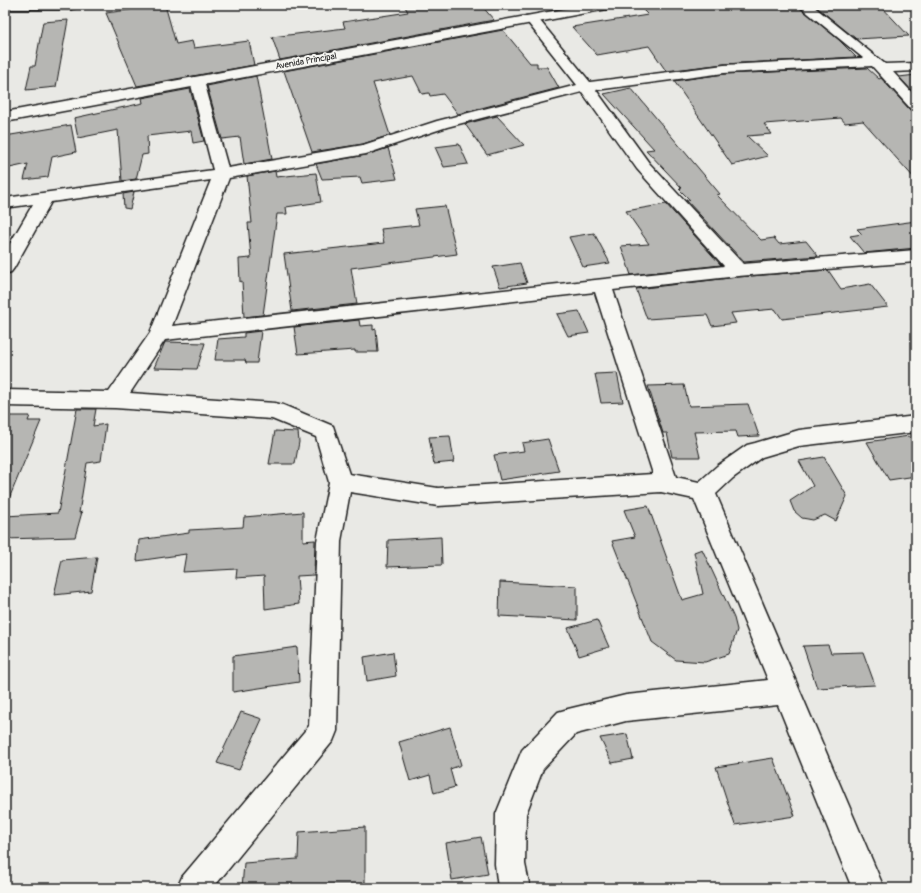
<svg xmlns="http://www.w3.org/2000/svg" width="921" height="893" font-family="Pangolin,sans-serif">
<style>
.building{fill:#b6b6b3;stroke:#1c1c1c}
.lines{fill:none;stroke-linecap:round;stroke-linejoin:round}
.minor-casing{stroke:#1c1c1c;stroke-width:3}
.secondary-casing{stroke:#1c1c1c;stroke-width:3}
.minor{fill:#f6f6f2;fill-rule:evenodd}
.secondary{fill:#f6f6f2;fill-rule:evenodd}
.labels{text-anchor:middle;stroke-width:4;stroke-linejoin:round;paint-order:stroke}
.far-street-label{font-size:9px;fill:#1c1c1c;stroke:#f6f6f2}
</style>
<rect width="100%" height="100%" fill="#e9e9e5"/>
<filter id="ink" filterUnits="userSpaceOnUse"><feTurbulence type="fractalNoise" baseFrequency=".025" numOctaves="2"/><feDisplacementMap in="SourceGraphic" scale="8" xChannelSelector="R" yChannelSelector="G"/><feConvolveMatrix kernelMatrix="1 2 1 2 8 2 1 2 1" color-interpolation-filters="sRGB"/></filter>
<g filter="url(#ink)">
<path class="building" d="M 165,5 L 176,44 L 192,41 L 194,48 L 249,41 L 254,65 L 137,86 L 106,13 Z
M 404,5 L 481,5 L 494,20 L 280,60 L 272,37 L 345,28 L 343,22 L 408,12 Z
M 638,5 L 797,5 L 838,39 L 856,57 L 724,64 L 666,71 L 649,46 L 597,55 L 572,27 L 648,15 Z
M 814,5 L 880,5 L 909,36 L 856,39 Z
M 68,20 L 56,87 L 26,90 L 31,66 L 35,66 L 43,22 Z
M 503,30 L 530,63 L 537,63 L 537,67 L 547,67 L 559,88 L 458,114 L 443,94 L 430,96 L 429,93 L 422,94 L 413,76 L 373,83 L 390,135 L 363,144 L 312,152 L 284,71 Z
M 867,68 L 879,79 L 881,78 L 910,110 L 916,111 L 916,180 L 863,121 L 845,123 L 841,118 L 764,124 L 772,134 L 747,136 L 768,156 L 732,165 L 674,81 L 724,74 Z
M 916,75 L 916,95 L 899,77 Z
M 256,76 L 272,159 L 244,164 L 240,137 L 222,139 L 207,86 Z
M 631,88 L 720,194 L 717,195 L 761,240 L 774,238 L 779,244 L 806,241 L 818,256 L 744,262 L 686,200 L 690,200 L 679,189 L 682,188 L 646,150 L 654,149 L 604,94 Z
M 190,89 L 204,141 L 193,143 L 191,131 L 147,136 L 148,154 L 142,155 L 136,179 L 122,181 L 118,130 L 78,138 L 74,118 L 143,103 L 142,98 Z
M 497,116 L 524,145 L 487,155 L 465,124 Z
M 71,125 L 76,152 L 52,157 L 48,177 L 24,180 L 28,164 L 5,169 L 5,136 Z
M 459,144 L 468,164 L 444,167 L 435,147 Z
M 388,148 L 397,179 L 362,183 L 360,177 L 322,179 L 316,164 L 366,155 Z
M 275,171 L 276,177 L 316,173 L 321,202 L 286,207 L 287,214 L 277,214 L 263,315 L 244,317 L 242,281 L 240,282 L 239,259 L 251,258 L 248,223 L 252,223 L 247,176 Z
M 134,192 L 130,209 L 124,208 L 123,194 Z
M 666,204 L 721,265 L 631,275 L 621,246 L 649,244 L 626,211 Z
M 445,206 L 457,254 L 351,268 L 357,304 L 292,311 L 284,254 L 384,243 L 381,229 L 419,225 L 415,209 Z
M 916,221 L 916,248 L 864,253 L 850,236 L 862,234 L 857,229 Z
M 594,233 L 610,263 L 583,267 L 569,237 Z
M 520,263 L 527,283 L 500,287 L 493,267 Z
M 828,270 L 841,289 L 870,284 L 888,307 L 782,319 L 775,309 L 731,313 L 736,323 L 712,326 L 707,315 L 647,319 L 636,289 L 738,277 Z
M 579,311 L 589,333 L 568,336 L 557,314 Z
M 359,320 L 360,326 L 373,325 L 373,330 L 376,329 L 378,352 L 355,352 L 355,350 L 298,354 L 294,327 Z
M 261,331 L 257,363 L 246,363 L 245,360 L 215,360 L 218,339 L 244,337 L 244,333 Z
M 165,342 L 205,343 L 197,369 L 154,368 Z
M 617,373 L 623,402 L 601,403 L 595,374 Z
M 684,385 L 689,406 L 748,404 L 759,436 L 738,437 L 736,431 L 694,432 L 700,457 L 672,457 L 667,433 L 663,433 L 648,386 Z
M 77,409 L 96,409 L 93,426 L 106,424 L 101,461 L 87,463 L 79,513 L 82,512 L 75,537 L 5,539 L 5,516 L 58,513 Z
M 5,416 L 30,416 L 28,421 L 41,421 L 6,506 Z
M 275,431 L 298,432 L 299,442 L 295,464 L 269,464 Z
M 450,436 L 454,462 L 434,464 L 429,437 Z
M 909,436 L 916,447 L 916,476 L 889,480 L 867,442 Z
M 548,439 L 559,471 L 500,480 L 494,455 L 524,451 L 522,443 Z
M 824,457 L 847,496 L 836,521 L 825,515 L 813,520 L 802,518 L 794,511 L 790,501 L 813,486 L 799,461 Z
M 648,506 L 682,600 L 703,594 L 694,552 L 702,549 L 734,618 L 737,630 L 729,654 L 705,662 L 676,660 L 652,642 L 612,541 L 635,537 L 624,510 Z
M 303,512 L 303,541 L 315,540 L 314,575 L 297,576 L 299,604 L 265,609 L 264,576 L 236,578 L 237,569 L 183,572 L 186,554 L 137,561 L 139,540 L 189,533 L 189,530 L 243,527 L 244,517 Z
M 441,537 L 442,565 L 387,567 L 388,540 Z
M 97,557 L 91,591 L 54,595 L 62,560 Z
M 500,582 L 577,586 L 577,620 L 499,616 Z
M 597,620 L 609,647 L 579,656 L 568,628 Z
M 828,645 L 831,653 L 863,652 L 875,685 L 817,688 L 803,646 Z
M 297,647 L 299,682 L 233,692 L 233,656 Z
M 393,652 L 396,676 L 367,681 L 364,657 Z
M 241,712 L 262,719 L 239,770 L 217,763 Z
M 450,727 L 461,765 L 450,769 L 455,787 L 434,793 L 430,775 L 410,781 L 399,742 Z
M 627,734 L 633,759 L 612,763 L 600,738 Z
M 773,758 L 795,816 L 735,825 L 716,767 Z
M 365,827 L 365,888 L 242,888 L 244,863 L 298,859 L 299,832 Z
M 481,837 L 488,874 L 452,880 L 446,843 Z"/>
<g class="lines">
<g class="minor-casing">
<path id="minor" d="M 5,5 L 77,5 L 75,8 L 71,9 L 5,9 Z
M 798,5 L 812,5 L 885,64 L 916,63 L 916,71 L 893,72 L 916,97 L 916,110 L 911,109 L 872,66 L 724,73 L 596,90 L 649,163 L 743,264 L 916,250 L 916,262 L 738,276 L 613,290 L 676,477 L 699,482 L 717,466 L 747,445 L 755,443 L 799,430 L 916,416 L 916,432 L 799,446 L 762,457 L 733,478 L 716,494 L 884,888 L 852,888 L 778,705 L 626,721 L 576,734 L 543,769 L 526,814 L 525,864 L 530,888 L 498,888 L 495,864 L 496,814 L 522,750 L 558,712 L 568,709 L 626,695 L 768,680 L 694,499 L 661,492 L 438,506 L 350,492 L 341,541 L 337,731 L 333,741 L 213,888 L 177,888 L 182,877 L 309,726 L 317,541 L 329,482 L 316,437 L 272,419 L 115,408 L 5,406 L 5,390 L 109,392 L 150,333 L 211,180 L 51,202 L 14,268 L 11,272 L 5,274 L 5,252 L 33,204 L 5,208 L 5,198 L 213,170 L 190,81 L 192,78 L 197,77 L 202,78 L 204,81 L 228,168 L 363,145 L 437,121 L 577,85 L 525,19 L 526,16 L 536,16 L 590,82 L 724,65 L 863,58 ZM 582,92 L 637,169 L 724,266 L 172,326 L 229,178 L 366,154 L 447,127 ZM 595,292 L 653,474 L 438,488 L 349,474 L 333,426 L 283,405 L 275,403 L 130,393 L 165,340 Z"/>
</g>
<g class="secondary-casing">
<path id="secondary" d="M 586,5 L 613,5 L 611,8 L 607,9 L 5,122 L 5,112 Z"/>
</g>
<use href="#minor" class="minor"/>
<use href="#secondary" class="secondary"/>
</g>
</g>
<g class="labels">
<g class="far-street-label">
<text transform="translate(306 61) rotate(-10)" y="3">Avenida Principal</text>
</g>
</g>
<rect width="921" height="893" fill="none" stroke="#f6f6f2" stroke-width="20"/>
<rect x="10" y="10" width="901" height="873" fill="none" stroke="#1c1c1c" stroke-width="1.5" filter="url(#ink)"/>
</svg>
